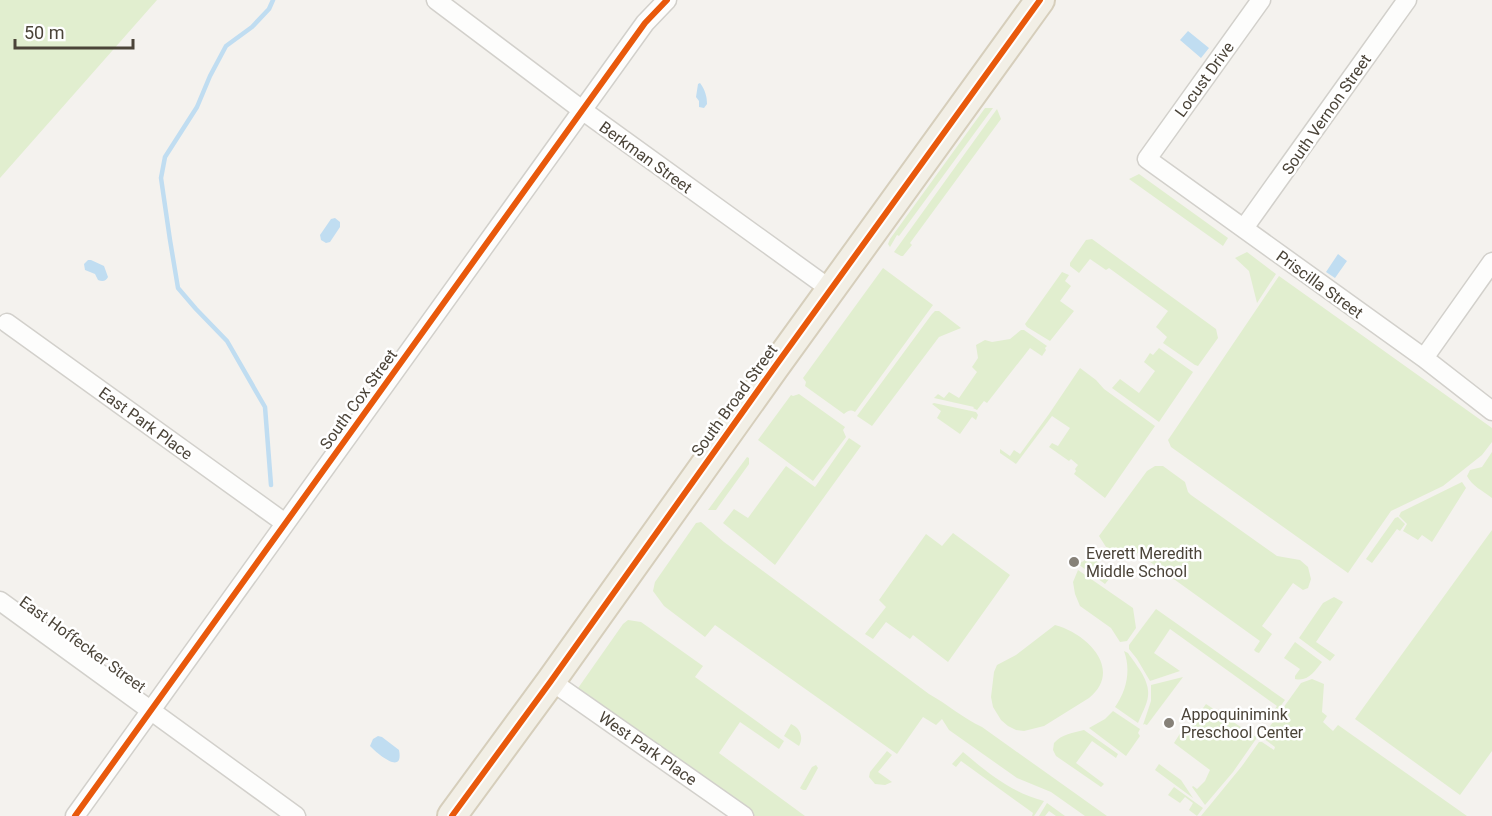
<svg xmlns="http://www.w3.org/2000/svg" width="1492" height="816" font-family="Roboto,sans-serif">
<style>
.green{fill:#e1eecf}
.water{fill:#c0ddf1}
.lines{fill:none;stroke-linecap:round;stroke-linejoin:round}
.stream{stroke:#c0ddf1;stroke-width:4.5}
.minor-casing{stroke:#d2d0cb;stroke-width:21}
.primary-casing{stroke:#d6cebb;stroke-width:32}
.minor{stroke:#fdfdfc;stroke-width:18}
.primary{stroke:#f2efe6;stroke-width:28}
.cycleway-casing{stroke:#fff;stroke-width:10}
.cycleway{stroke:#e8590c;stroke-width:6}
.poi-dot{fill:#868178;stroke:#fff;stroke-width:2}
.labels{text-anchor:middle;stroke-width:5;stroke-linejoin:round;paint-order:stroke}
.street-label{font-size:16px;fill:#4b4439;stroke:#fff}
.poi-label{font-size:16px;fill:#4b4439;stroke:#fff;text-anchor:start}
</style>
<rect width="100%" height="100%" fill="#f4f2ee"/>
<path class="green" d="M 0,0 L 157,0 L 0,178 Z
M 985,108 L 993,108 L 899,236 L 897,235 L 890,247 L 888,244 L 890,239 Z
M 997,109 L 1001,119 L 910,243 L 912,245 L 903,256 L 901,256 L 894,252 Z
M 1139,174 L 1228,238 L 1223,246 L 1129,179 Z
M 1092,239 L 1216,329 L 1218,338 L 1198,366 L 1195,365 L 1163,343 L 1167,337 L 1156,327 L 1168,311 L 1109,268 L 1106,270 L 1090,259 L 1079,273 L 1070,266 L 1070,263 L 1086,240 Z
M 1247,252 L 1276,274 L 1257,303 L 1249,271 L 1235,258 Z
M 883,268 L 933,305 L 855,412 C 850,409 848,411 844,414 L 805,386 L 806,382 L 803,378 Z
M 1062,272 L 1069,275 L 1065,281 L 1071,286 L 1060,301 L 1074,311 L 1050,341 L 1027,327 L 1025,324 Z
M 1279,276 L 1492,428 L 1492,442 L 1482,455 L 1443,486 L 1391,511 L 1348,573 L 1171,447 L 1168,440 Z
M 935,311 L 939,311 L 961,328 L 939,337 L 872,426 L 857,416 L 932,314 Z
M 1021,330 L 1024,330 L 1047,346 L 1045,348 L 1046,350 L 1042,356 L 1030,348 L 987,403 L 984,401 L 977,410 L 973,408 L 974,407 L 934,398 L 938,394 L 944,398 L 949,392 L 959,398 L 977,372 L 972,367 L 978,358 L 976,345 L 985,340 L 992,342 L 1010,339 Z
M 1159,348 L 1193,372 L 1159,422 L 1112,388 L 1120,379 L 1139,393 L 1155,371 L 1144,362 L 1150,353 L 1153,355 Z
M 1080,368 L 1096,380 L 1104,389 L 1155,426 L 1105,498 L 1074,474 L 1076,471 L 1075,469 L 1078,465 L 1071,459 L 1069,461 L 1049,447 L 1052,443 L 1058,446 L 1070,428 L 1052,416 L 1016,464 L 1000,453 L 1000,449 L 1010,456 L 1014,450 L 1020,454 L 1049,414 Z
M 799,394 L 845,427 L 843,430 L 846,437 L 813,481 L 758,440 L 791,395 L 793,396 Z
M 934,403 L 976,412 L 978,415 L 976,420 L 972,417 L 960,434 L 937,418 L 941,411 L 932,404 Z
M 849,438 L 861,446 L 775,565 L 723,523 L 734,509 L 748,518 L 786,466 L 815,487 Z
M 1492,452 L 1492,498 C 1483,491 1472,486 1467,476 L 1470,470 L 1482,467 Z
M 747,457 L 749,458 L 749,464 L 718,507 L 716,510 L 708,510 Z
M 1155,466 L 1163,466 L 1185,482 L 1188,492 L 1191,495 L 1277,556 L 1300,560 L 1308,567 L 1311,579 L 1308,588 L 1303,590 L 1293,583 L 1262,626 L 1272,634 L 1259,653 L 1256,652 L 1254,650 L 1260,641 L 1132,549 L 1123,560 L 1106,547 L 1099,536 L 1147,471 Z
M 1462,482 L 1466,488 L 1432,542 L 1422,535 L 1418,540 L 1403,531 L 1407,524 L 1399,516 L 1401,512 Z
M 1398,517 L 1405,524 L 1400,531 L 1397,529 L 1372,563 L 1366,559 L 1395,518 Z
M 701,522 L 724,542 L 929,694 C 947,704 963,718 982,727 L 1107,816 L 1085,816 L 1051,792 L 1017,778 L 949,730 L 942,719 L 936,725 L 923,717 L 897,754 L 715,625 L 705,637 L 664,606 L 653,591 L 655,582 L 696,523 Z
M 1492,530 L 1492,751 L 1460,795 L 1355,719 Z
M 953,533 L 1010,575 L 948,662 L 913,635 L 910,639 L 886,622 L 873,639 L 865,634 L 886,607 L 879,600 L 926,534 L 942,546 Z
M 1087,559 L 1093,559 L 1114,573 L 1105,584 L 1078,564 Z
M 1078,570 L 1133,608 L 1136,628 L 1127,641 L 1120,642 L 1111,628 L 1080,606 L 1075,594 L 1073,582 Z
M 1334,597 L 1343,602 L 1316,642 L 1335,655 L 1330,661 L 1299,638 L 1323,603 Z
M 1156,609 L 1285,700 L 1269,722 L 1266,720 L 1277,706 L 1170,629 L 1154,653 L 1180,671 L 1150,681 L 1137,659 L 1129,649 L 1129,645 Z
M 628,620 L 641,622 L 703,666 L 695,677 L 784,741 L 779,749 L 740,722 L 719,753 L 805,816 L 754,816 L 576,691 L 623,624 Z
M 1055,625 C 1086,633 1124,669 1089,698 L 1044,726 L 1024,731 L 1016,730 L 1008,726 L 1001,720 L 993,707 L 991,697 L 994,672 L 997,665 L 1016,655 Z
M 1295,642 L 1322,662 C 1315,671 1308,682 1295,679 L 1295,676 L 1300,669 L 1284,658 Z
M 1124,651 L 1128,653 C 1136,665 1150,680 1148,696 C 1147,705 1141,715 1138,723 L 1115,707 C 1127,690 1131,670 1124,651 Z
M 1183,677 L 1147,725 L 1144,724 L 1143,725 L 1151,701 L 1151,685 Z
M 1312,679 L 1324,684 L 1322,712 L 1327,716 L 1323,722 L 1333,731 L 1338,725 L 1467,816 L 1201,816 L 1242,766 L 1259,742 L 1262,742 L 1274,750 L 1275,747 L 1263,738 L 1263,736 L 1301,683 Z
M 1206,704 L 1256,737 L 1256,739 L 1233,772 L 1205,805 L 1192,787 L 1193,786 L 1197,789 L 1205,781 L 1210,770 L 1174,743 L 1181,732 L 1184,734 Z
M 1113,711 L 1140,729 L 1138,733 L 1140,736 L 1126,756 L 1089,728 L 1105,719 Z
M 791,724 C 800,728 804,737 799,746 L 784,736 Z
M 1084,730 L 1118,754 L 1116,758 L 1092,741 L 1076,763 L 1104,784 L 1101,787 L 1056,756 L 1053,750 L 1054,743 C 1062,734 1073,733 1084,730 Z
M 887,751 L 892,755 L 878,772 L 892,782 L 885,785 L 875,784 L 869,777 L 870,772 Z
M 963,752 C 989,774 1011,792 1044,801 L 1034,816 L 1032,816 L 1033,813 L 961,761 L 956,767 L 952,764 Z
M 1159,764 L 1181,780 L 1193,798 L 1155,770 Z
M 816,765 L 818,768 L 806,790 L 803,790 L 800,788 L 812,767 Z
M 1174,787 L 1203,808 L 1197,816 L 1189,810 L 1193,803 L 1185,797 L 1180,803 L 1168,795 Z
M 1047,803 L 1065,816 L 1056,816 L 1049,811 L 1045,816 L 1039,816 Z"/>
<path class="water" d="M 1188,31 L 1209,48 L 1201,58 L 1180,40 Z
M 700,83 C 705,90 707,96 707,104 L 704,108 L 699,107 L 699,101 L 696,97 L 698,84 Z
M 335,218 L 340,222 L 340,227 L 330,242 L 326,243 L 321,240 L 320,235 L 331,219 Z
M 1338,254 L 1347,261 L 1335,278 L 1326,272 Z
M 88,260 L 91,260 L 104,266 L 108,277 C 106,281 103,282 98,280 L 95,274 L 85,270 L 84,264 Z
M 378,736 L 382,737 L 399,750 C 404,776 378,754 372,748 L 370,746 L 373,739 Z"/>
<g class="lines">
<path class="stream" d="M 271,485 L 265,407 L 227,341 L 196,309 L 178,288 L 170,240 L 161,178 L 165,157 L 197,107 L 210,76 L 226,46 L 252,27 L 269,9 L 273,0"/>
<g class="minor-casing">
<path id="minor" d="M 436,0 L 582,110 L 830,289
M 1261,0 L 1147,159 L 1424,358 L 1492,411
M 1244,228 L 1407,0
M 7,323 L 285,523
M 1424,358 L 1492,262
M 0,601 L 296,816
M 551,681 L 744,816
M 75,816 L 645,23 L 667,0"/>
</g>
<g class="primary-casing">
<path id="primary" d="M 452,816 L 551,681 L 774,368 L 1040,0"/>
</g>
<use href="#minor" class="minor"/>
<use href="#primary" class="primary"/>
<g class="cycleway-casing">
<path id="cycleway" d="M 75,816 L 645,23 L 667,0
M 452,816 L 551,681 L 774,368 L 1040,0"/>
</g>
<use href="#cycleway" class="cycleway"/>
</g>
<g class="poi-dot">
<circle cx="1074" cy="562" r="6"/>
<circle cx="1169" cy="723" r="6"/>
</g>
<g class="labels">
<g class="street-label">
<text transform="translate(1204 79) rotate(-54)" y="6">Locust Drive</text>
<text transform="translate(1326 114) rotate(-55)" y="6">South Vernon Street</text>
<text transform="translate(646 157) rotate(36)" y="6">Berkman Street</text>
<text transform="translate(1320 284) rotate(36)" y="6">Priscilla Street</text>
<text transform="translate(358 399) rotate(-54)" y="6">South Cox Street</text>
<text transform="translate(734 400) rotate(-54)" y="6">South Broad Street</text>
<text transform="translate(146 423) rotate(36)" y="6">East Park Place</text>
<text transform="translate(83 644) rotate(36)" y="6">East Hoffecker Street</text>
<text transform="translate(648 748) rotate(35)" y="6">West Park Place</text>
</g>
<g class="poi-label">
<text x="1086" y="559">Everett Meredith<tspan x="1086" dy="18">Middle School</tspan></text>
<text x="1181" y="720">Appoquinimink<tspan x="1181" dy="18">Preschool Center</tspan></text>
</g>
</g>
<path d="M15 39v9h118v-9" fill="none" stroke="#4b4439" stroke-width="3"/>
<text x="24" y="39" font-size="18" fill="#4b4439" stroke="#ffffff" stroke-width="4.5" paint-order="stroke">50 m</text>
</svg>
